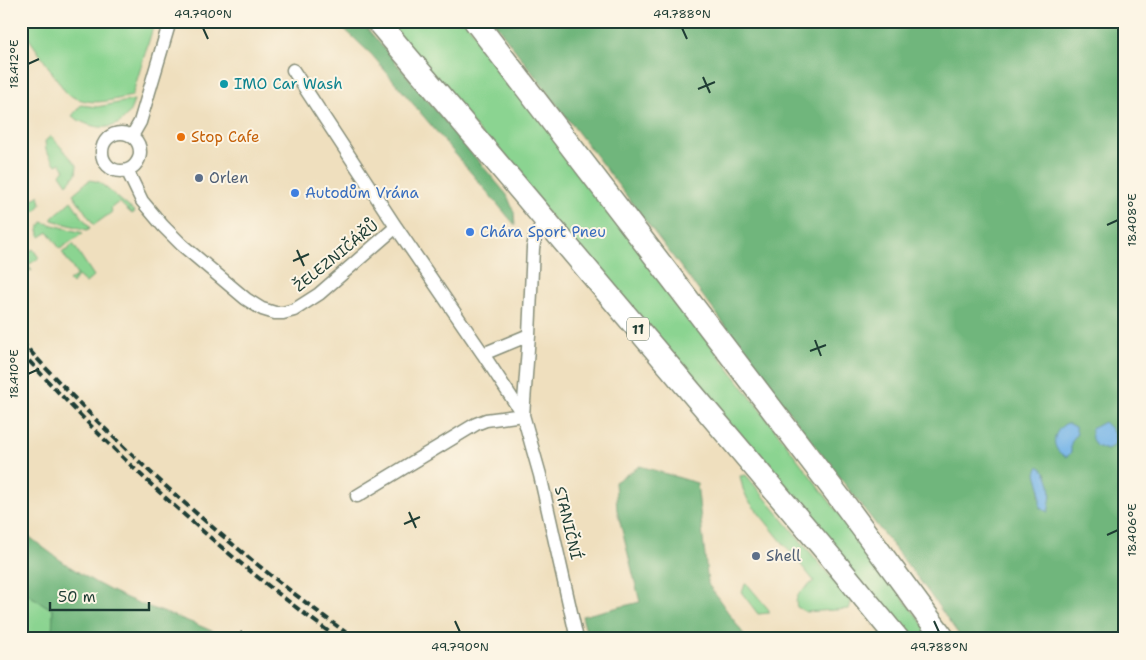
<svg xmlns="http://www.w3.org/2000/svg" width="1146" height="660" font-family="'Shantell Sans',sans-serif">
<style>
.green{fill:#8bd491;stroke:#558862}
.forest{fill:#70b67b;stroke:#487a58;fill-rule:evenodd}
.water{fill:#73b4e8;stroke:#49788e}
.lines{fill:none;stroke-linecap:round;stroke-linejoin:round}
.stream{stroke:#73b4e8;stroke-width:4}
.street-casing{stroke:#878e79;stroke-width:15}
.highway-casing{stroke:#878e79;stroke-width:25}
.street{stroke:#fff;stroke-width:12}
.highway{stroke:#fff;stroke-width:22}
.rail{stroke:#1f3d34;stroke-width:4;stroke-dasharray:8 4;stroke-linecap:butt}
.ticks{fill:none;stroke:#1f3d34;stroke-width:2}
.culture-dot{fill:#0f9aa8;stroke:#fcf5e5;stroke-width:2}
.food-dot{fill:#e8710a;stroke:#fcf5e5;stroke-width:2}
.service-dot{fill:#5c6f8a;stroke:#fcf5e5;stroke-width:2}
.shop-dot{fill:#3f7fe0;stroke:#fcf5e5;stroke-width:2}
.labels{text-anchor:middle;stroke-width:4;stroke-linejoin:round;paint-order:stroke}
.shield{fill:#fcf5e5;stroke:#617469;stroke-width:1}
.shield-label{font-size:14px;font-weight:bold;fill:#1f3d34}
.culture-label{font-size:15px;fill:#0d838f;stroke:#fcf5e5;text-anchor:start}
.food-label{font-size:15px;fill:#c56008;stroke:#fcf5e5;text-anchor:start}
.service-label{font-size:15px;fill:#4e5e75;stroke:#fcf5e5;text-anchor:start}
.shop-label{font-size:15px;fill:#366cbe;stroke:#fcf5e5;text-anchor:start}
.street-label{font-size:15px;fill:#1f3d34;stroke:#fcf5e5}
.neatline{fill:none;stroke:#1f3d34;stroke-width:2}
.ticks-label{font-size:12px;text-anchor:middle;fill:#1f3d34}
</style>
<rect width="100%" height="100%" fill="#fcf5e5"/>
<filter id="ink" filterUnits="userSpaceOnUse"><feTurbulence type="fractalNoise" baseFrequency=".02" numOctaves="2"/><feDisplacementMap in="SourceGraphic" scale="10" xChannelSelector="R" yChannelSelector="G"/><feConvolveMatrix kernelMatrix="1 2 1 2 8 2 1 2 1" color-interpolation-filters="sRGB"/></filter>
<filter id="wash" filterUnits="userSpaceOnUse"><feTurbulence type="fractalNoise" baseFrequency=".0096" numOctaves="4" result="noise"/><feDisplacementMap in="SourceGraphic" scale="20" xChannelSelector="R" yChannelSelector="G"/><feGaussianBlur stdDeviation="1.12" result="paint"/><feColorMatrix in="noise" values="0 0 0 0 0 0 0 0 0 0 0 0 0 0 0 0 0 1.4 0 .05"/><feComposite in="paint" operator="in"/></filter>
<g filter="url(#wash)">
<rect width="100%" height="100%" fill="#efdfbe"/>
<path class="green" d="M 21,21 L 155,21 L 132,96 C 107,101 91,107 67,94 L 21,27 Z
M 386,21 L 465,21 L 934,639 L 907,639 Z
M 134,100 C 126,133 96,133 72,116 L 81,105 L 97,107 Z
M 51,136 L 77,165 L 76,174 L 67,184 L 60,174 L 65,170 L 60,163 L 56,165 L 46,150 L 45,141 Z
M 91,180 L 99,182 L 135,212 L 132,214 L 119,202 L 111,208 L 112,212 L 94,225 L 73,194 L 87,182 Z
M 21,184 L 32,200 L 39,195 L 41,204 L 36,211 L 28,213 L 21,209 L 21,208 L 27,203 L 21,194 Z
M 71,201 L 90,228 L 87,230 L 52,220 L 52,218 Z
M 42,222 L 83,233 L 60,249 L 48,232 L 40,237 L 38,230 Z
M 73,244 L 94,276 L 86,283 L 78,276 L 72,284 L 69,281 L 77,275 L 62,252 L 69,249 L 69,247 Z
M 33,249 L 39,258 L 28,265 L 32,271 L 21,267 L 21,250 L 25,254 Z
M 746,475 L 849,599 L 851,603 L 849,609 L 806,612 L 797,607 C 793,594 805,589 814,581 L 748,500 L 743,489 L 740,476 Z
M 745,584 L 748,585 L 769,610 L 769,613 L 758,614 L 742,593 Z
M 21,590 L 53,610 L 52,639 L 21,639 Z"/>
<path class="forest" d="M 336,21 L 361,21 L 507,195 L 514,212 L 515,225 L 372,55 Z
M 493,21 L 1125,21 L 1125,639 L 962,639 L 924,586 L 805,433 L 738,342 ZM 1046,472 L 1051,497 L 1039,498 L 1040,487 Z
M 640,466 L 697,483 L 708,584 L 747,639 L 588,639 L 582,616 L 640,602 L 617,510 L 615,482 Z
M 21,530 C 53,556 86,580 124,597 C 158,612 195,621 228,639 L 52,639 L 53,610 L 21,590 Z
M 844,634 L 859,639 L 773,639 Z"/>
<path class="water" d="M 1104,422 C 1111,428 1116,434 1115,444 L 1107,450 L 1096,446 L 1092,439 L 1091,429 Z
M 1067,423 L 1075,427 L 1077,433 L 1071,443 L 1071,452 L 1067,457 C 1050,451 1051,431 1067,423 Z
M 1039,466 C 1053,477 1052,496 1048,512 L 1040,508 L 1040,487 L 1036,473 Z"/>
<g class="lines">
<path class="stream" d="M 969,21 L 994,23 L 1010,21"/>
</g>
</g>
<g filter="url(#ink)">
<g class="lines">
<g class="street-casing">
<path id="street" d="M 293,70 L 396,227
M102 152a19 19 0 1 1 38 0a19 19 0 1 1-38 0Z
M 132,136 L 140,122 L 170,21
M 127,170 L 142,201 L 163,226 L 182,245 L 246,299 L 262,309 L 275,313 L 283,313 L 294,310 L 319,294 L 396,227 L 483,354 L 529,335 L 533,248 L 535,238 L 544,219
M 529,335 L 523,415 L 540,475 L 577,639
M 357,496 L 476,424 L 486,420 L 523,415 L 483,354"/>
</g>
<g class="highway-casing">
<path id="highway" d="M 377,21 L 824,549 L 898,639
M 475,21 L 846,506 L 944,639"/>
</g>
<use href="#street" class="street"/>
<use href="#highway" class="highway"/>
<path class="rail" d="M 21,341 C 121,452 234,552 355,639
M 21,352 C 117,458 223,556 339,639
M 240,633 L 252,639"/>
</g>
</g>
<path class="ticks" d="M 203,28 L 208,39M 682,28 L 687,39M 28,64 L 39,59M 703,77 L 710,93M 698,89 L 715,82M 1107,225 L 1118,220M 297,250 L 304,266M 293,261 L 309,254M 815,340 L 821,356M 810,351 L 826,345M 28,374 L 39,369M 409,512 L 416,528M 404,524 L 420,517M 1107,535 L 1118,530M 455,621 L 460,632M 934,621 L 939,632"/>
<circle class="culture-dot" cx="224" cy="84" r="5"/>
<circle class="food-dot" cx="181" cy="137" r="5"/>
<g class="service-dot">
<circle cx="199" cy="178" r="5"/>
<circle cx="756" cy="556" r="5"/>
</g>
<g class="shop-dot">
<circle cx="295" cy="193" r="5"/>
<circle cx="470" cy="232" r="5"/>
</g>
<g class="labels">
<rect class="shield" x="627" y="317.5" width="22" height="23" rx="4"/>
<g class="shield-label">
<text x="638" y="334">11</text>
</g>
<g class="culture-label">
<text x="234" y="89">IMO Car Wash</text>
</g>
<g class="food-label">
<text x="191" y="142">Stop Cafe</text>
</g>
<g class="service-label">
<text x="209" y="183">Orlen</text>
<text x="766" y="561">Shell</text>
</g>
<g class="shop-label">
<text x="305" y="198">Autodům Vrána</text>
<text x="480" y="237">Chára Sport Pneu</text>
</g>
<g class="street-label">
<text transform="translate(336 256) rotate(-39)" y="5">ŽELEZNIČÁŘŮ</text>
<text transform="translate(568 523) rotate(77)" y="5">STANIČNÍ</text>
</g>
</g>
<rect width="1146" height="660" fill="none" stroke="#fcf5e5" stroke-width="55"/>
<path d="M50 602v8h99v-8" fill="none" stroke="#1f3d34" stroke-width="2.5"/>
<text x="58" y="602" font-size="15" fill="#1f3d34" stroke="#fcf5e5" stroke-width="4" paint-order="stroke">50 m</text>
<rect x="28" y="28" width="1090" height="604" class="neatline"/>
<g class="ticks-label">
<text x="203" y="18">49.790°N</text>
<text x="682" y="18">49.788°N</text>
<text transform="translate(14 64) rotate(-90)" y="4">18.412°E</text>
<text transform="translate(1132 220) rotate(-90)" y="4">18.408°E</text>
<text transform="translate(14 374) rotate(-90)" y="4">18.410°E</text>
<text transform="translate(1132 530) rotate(-90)" y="4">18.406°E</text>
<text x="460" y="651">49.790°N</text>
<text x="939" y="651">49.788°N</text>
</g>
</svg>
